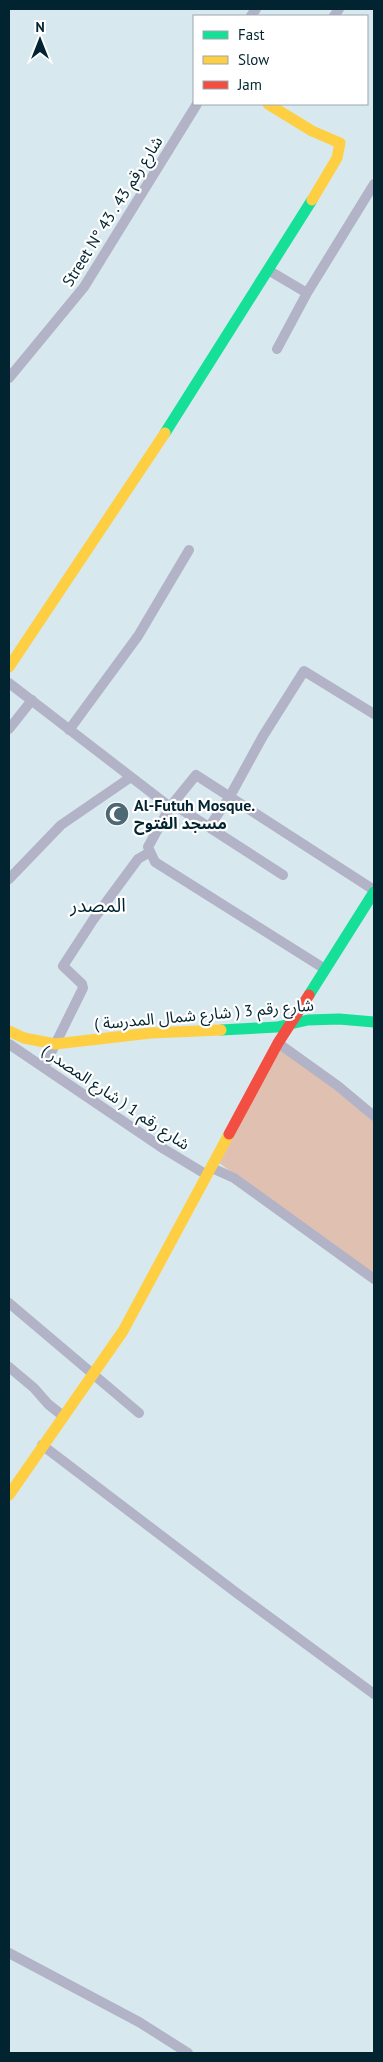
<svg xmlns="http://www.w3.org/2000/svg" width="383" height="2062" font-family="'PT Sans','Noto Sans Arabic',sans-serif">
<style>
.green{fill:#e0c1b1}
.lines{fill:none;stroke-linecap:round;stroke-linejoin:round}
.street{stroke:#b2b3c7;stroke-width:10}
.fast{stroke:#16e098;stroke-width:11}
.slow{stroke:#ffcf43;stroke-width:11}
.jam{stroke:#f24e42;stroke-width:11}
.labels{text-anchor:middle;stroke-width:4.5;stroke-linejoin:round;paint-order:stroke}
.street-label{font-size:16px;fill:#022431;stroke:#fff}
.poi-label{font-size:16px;font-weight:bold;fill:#022431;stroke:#fff;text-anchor:start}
.quarter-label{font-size:19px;fill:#022431;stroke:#fff}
</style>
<rect width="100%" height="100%" fill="#d7e8ef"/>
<path class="green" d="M 282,1047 L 374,1119 L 374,1274 L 219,1163 Z"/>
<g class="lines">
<path class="street" d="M 251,16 L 256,9
M 334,16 L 339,9
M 268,270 L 307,293
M 277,349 L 307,293 L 374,184
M 9,378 L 84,287 L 197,104
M 9,683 L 170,807
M 9,729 L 32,700
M 69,730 L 138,636 L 189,550
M 173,804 L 283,875
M 209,827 L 229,798 L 263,736 L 304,671 L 374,714
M 9,879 L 61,825 L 131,777
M 325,969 L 155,862 L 148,847 L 170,807 L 196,775 L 374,890
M 278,1043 L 338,1086 L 374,1116
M 9,1044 L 164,1149 L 207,1175
M 44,1067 L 83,988 L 82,984 L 63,966 L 93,920 L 138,859 L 150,852
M 212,1168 L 234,1178 L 374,1279
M 9,1303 L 139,1413
M 9,1367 L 34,1388 L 48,1404 L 63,1416
M 42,1445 L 238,1594 L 374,1694
M 9,1953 L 139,2022 L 188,2053"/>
<path class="fast" d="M 165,433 L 312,200
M 309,995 L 374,892
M 221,1030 L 277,1027 L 308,1020 L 339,1019 L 374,1022"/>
<path class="slow" d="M 268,104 L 312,131 L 340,143 L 337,158 L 312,200
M 9,667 L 165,433
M 9,1031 L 24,1038 L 55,1044 L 151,1033 L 221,1030
M 9,1495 L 123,1331 L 229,1134"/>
<path class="jam" d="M 229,1134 L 278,1043 L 309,995"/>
</g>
<defs>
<g id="mosque-disc" transform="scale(1.25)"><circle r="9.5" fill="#4d6974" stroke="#fff"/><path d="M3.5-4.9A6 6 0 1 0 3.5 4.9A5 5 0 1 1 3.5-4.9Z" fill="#fff"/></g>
</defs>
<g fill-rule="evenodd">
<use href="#mosque-disc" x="117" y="814"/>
</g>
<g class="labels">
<g class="street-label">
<text transform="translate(112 211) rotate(-58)" y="6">Street N° 43 . شارع رقم 43</text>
<text transform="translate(204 1014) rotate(-5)" y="6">شارع رقم 3 ( شارع شمال المدرسة )</text>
<text transform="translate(116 1097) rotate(34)" y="6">شارع رقم 1 ( شارع المصدر )</text>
</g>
<g class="poi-label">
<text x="134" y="811">Al-Futuh Mosque.<tspan x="134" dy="18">مسجد الفتوح</tspan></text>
</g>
<g class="quarter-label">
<text x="98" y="912">المصدر</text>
</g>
</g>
<rect width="383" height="2062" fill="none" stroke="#022431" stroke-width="20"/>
<rect x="193" y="15" width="175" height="90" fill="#ffffff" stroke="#9aa7ad"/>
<rect x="203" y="31" width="25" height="8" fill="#16e098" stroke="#9aa7ad"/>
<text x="238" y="40" font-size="15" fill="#022431">Fast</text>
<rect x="203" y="56" width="25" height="8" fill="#ffcf43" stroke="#9aa7ad"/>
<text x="238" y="65" font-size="15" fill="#022431">Slow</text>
<rect x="203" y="81" width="25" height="8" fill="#f24e42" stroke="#9aa7ad"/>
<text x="238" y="90" font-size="15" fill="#022431">Jam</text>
<g transform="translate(40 40)" stroke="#ffffff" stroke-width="4" paint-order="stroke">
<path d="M0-4L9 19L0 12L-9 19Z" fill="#022431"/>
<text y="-8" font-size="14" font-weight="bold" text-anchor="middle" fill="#022431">N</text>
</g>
</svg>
